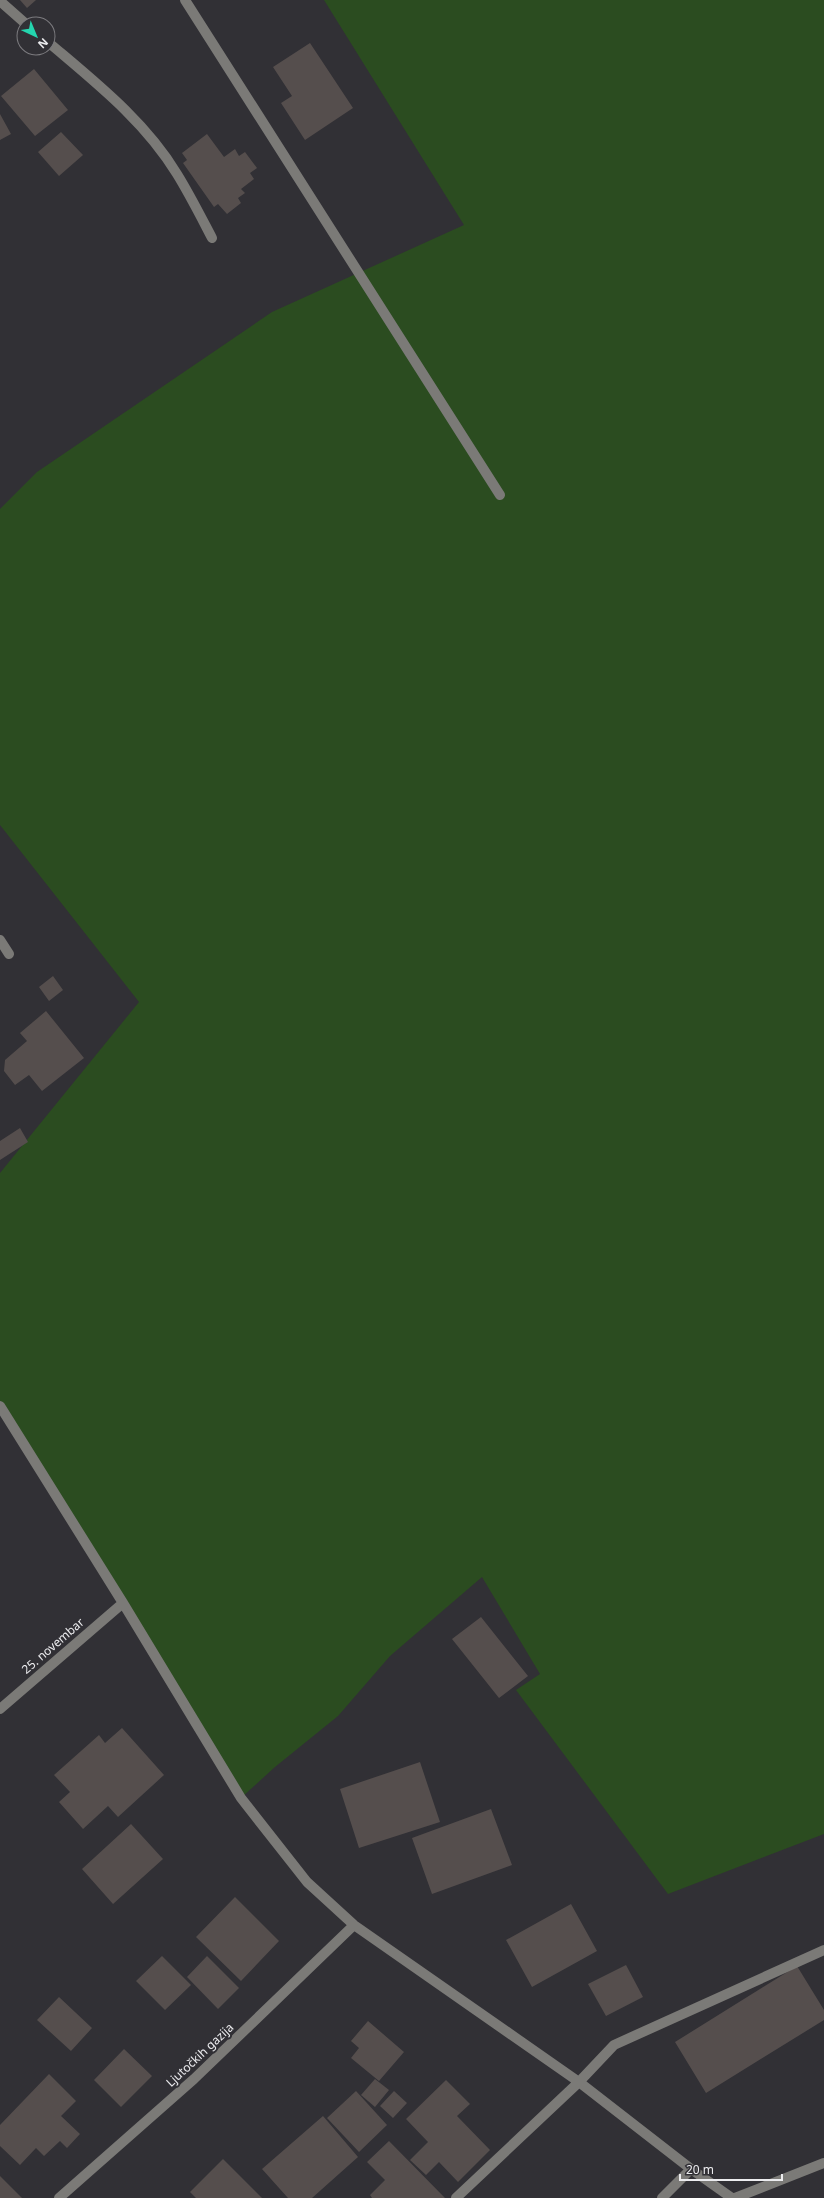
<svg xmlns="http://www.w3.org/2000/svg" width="824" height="2198" font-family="'Noto Sans',sans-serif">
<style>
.green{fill:#2b4c20}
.building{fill:#554e4d}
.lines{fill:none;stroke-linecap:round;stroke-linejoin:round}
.minor{stroke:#7b7a77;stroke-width:10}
.labels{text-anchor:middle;stroke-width:4;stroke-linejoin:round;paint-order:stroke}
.street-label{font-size:12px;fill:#ececef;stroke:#313035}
</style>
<rect width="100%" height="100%" fill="#313035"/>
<path class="green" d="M 324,0 L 824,0 L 824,1834 L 668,1894 L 516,1690 L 540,1674 L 482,1577 L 390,1656 L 338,1716 L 275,1767 L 241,1798 L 0,1406 L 0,1173 L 139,1002 L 0,825 L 0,509 L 37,472 L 272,312 L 464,225 Z"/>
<path class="building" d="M 20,0 L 36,0 L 27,8 Z
M 310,43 L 353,108 L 305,140 L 281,103 L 292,96 L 273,67 Z
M 34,69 L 68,110 L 35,136 L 1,96 Z
M 0,114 L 11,134 L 0,140 Z
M 61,132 L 83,155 L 59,176 L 38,152 Z
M 207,134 L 224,157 L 235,149 L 239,156 L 245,152 L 257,168 L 250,173 L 254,179 L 241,189 L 245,193 L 238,198 L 241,203 L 227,214 L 218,204 L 214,207 L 183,163 L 187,160 L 182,153 Z
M 53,976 L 63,990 L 49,1001 L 39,987 Z
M 46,1011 L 84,1058 L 42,1091 L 29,1075 L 15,1085 L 4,1071 L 5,1060 L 27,1041 L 20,1033 Z
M 20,1128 L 28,1142 L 0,1160 L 0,1141 Z
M 481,1617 L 528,1676 L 499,1698 L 452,1639 Z
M 122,1728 L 164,1775 L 118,1817 L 108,1806 L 83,1829 L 59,1802 L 70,1792 L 54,1775 L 99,1735 L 105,1743 Z
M 420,1762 L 440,1822 L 359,1848 L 340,1789 Z
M 491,1809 L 512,1865 L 432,1894 L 412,1838 Z
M 131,1824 L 163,1859 L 113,1904 L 82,1869 Z
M 235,1897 L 279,1941 L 241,1981 L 196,1937 Z
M 571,1904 L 597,1951 L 532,1987 L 506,1940 Z
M 162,1956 L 191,1985 L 165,2010 L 136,1981 Z
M 207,1956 L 239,1988 L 218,2009 L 187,1977 Z
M 626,1965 L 643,1997 L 606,2016 L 588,1984 Z
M 797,1966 L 824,2010 L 824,2020 L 706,2093 L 675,2042 Z
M 59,1997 L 92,2028 L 71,2051 L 37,2020 Z
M 368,2021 L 404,2052 L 379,2081 L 351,2058 L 359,2048 L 351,2041 Z
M 124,2049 L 152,2076 L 121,2107 L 94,2080 Z
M 49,2074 L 76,2101 L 61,2116 L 80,2134 L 67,2148 L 60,2141 L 44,2156 L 36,2148 L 20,2165 L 0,2146 L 0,2125 Z
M 375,2079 L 389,2090 L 375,2107 L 361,2095 Z
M 446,2080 L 470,2104 L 457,2116 L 490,2150 L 458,2182 L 439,2162 L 426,2175 L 410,2160 L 428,2142 L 406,2119 Z
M 356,2091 L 387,2125 L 359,2152 L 327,2118 Z
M 394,2091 L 407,2103 L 393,2118 L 380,2106 Z
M 323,2116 L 358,2157 L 312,2198 L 288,2198 L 262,2169 Z
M 389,2141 L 445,2198 L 372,2198 L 370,2195 L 385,2180 L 367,2162 Z
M 223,2159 L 262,2198 L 196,2198 L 190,2192 Z
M 0,2176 L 22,2198 L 0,2198 Z"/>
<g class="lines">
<path class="minor" d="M 185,0 L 500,495
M 0,1 L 26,24
M 48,42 C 95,82 145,121 177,174 C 190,195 201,217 212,238
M 0,940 L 9,954
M 0,1406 L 123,1603 L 241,1798 L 307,1882 L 354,1925 L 579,2082 L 691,2169 L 732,2198
M 0,1709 L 123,1603
M 59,2198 L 194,2079 L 354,1925
M 456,2198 L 579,2082 L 614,2045 L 824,1950
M 662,2198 L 691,2169
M 735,2198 L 824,2163"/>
</g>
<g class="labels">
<g class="street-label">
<text transform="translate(53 1646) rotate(-41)" y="4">25. novembar</text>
<text transform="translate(200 2055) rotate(-43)" y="4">Ljutočkih gazija</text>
</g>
</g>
<g transform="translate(36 36) rotate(136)"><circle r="19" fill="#313035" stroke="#7c7b7f"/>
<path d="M0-3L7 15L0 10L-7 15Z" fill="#24d5ae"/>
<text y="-6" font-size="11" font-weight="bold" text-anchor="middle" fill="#ececef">N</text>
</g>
<path d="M680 2174v6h102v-6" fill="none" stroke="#ececef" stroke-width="2"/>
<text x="686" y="2174" font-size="12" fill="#ececef" stroke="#313035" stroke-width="3" paint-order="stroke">20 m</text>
</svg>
